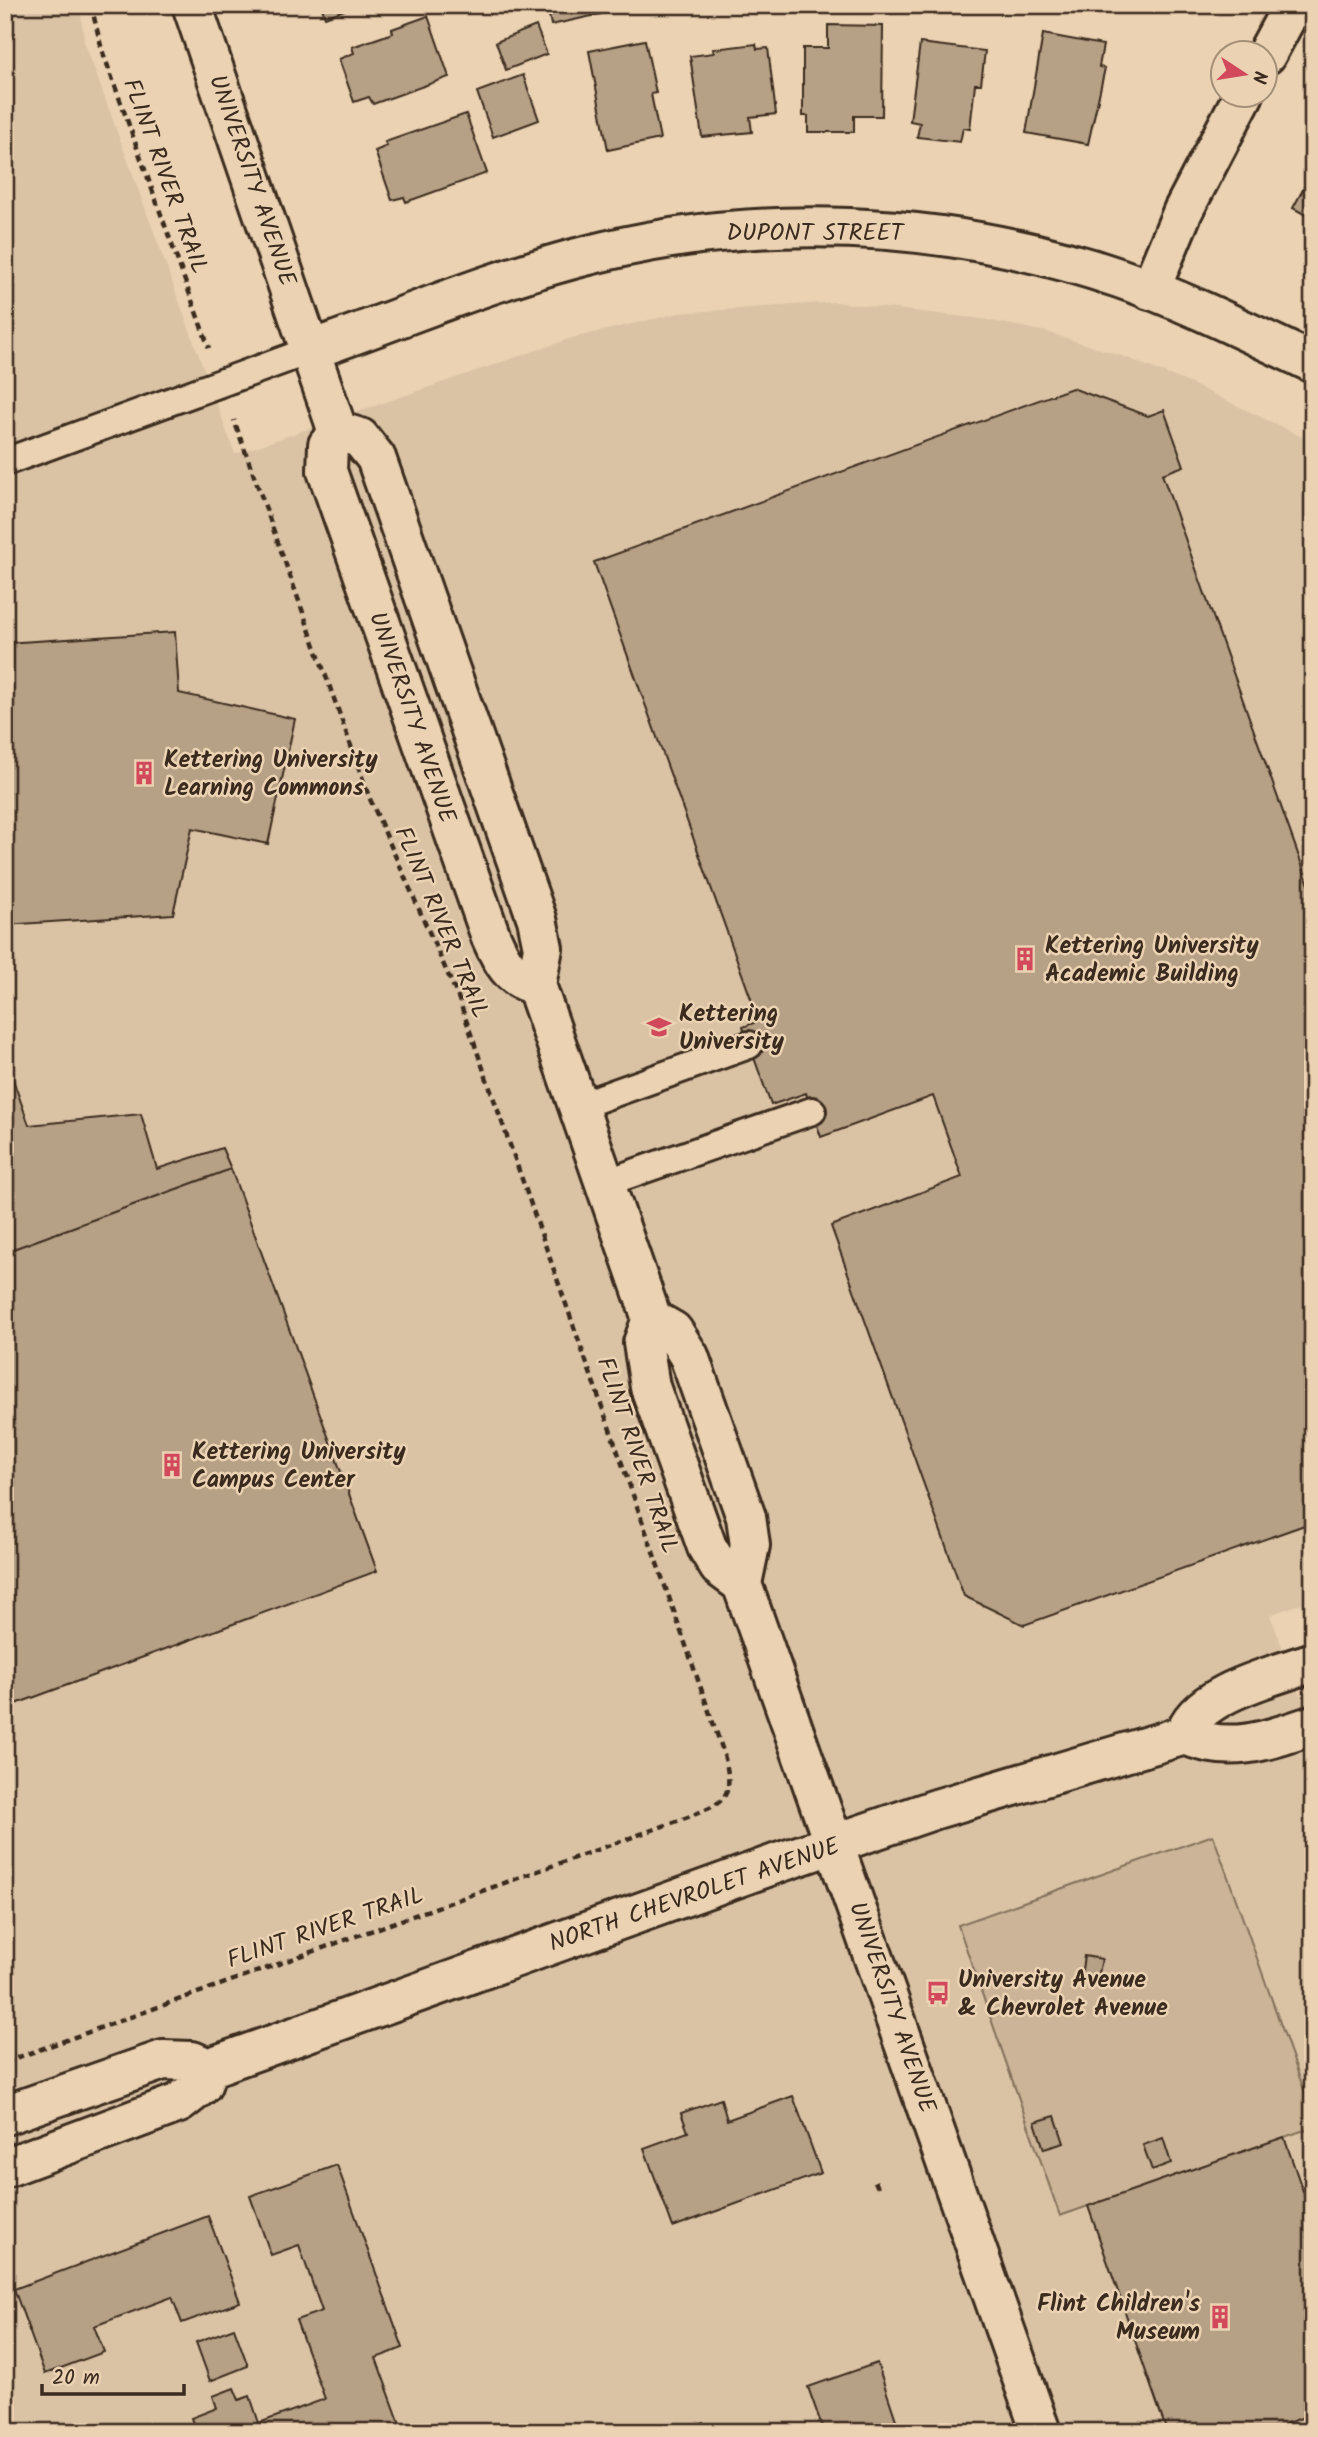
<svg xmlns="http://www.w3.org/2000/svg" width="1318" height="2437" font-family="Kalam,sans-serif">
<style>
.built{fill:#dac3a5}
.green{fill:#cbb497;stroke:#836f5a;stroke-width:2}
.building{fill:#b6a186;stroke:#3b2a1e;stroke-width:2}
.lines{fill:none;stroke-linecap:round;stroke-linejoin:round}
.service-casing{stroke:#3b2a1e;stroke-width:32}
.minor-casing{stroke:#3b2a1e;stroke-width:44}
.tertiary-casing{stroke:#3b2a1e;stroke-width:44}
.path{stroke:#3b2a1e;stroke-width:4.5;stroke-dasharray:7 5;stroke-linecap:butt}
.service{stroke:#ead2b2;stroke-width:26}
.minor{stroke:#ead2b2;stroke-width:38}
.tertiary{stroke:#ead2b2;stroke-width:38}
.labels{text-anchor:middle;stroke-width:5;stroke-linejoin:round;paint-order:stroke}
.street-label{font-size:24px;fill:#3b2a1e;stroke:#ead2b2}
.poi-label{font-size:24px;font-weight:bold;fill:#3b2a1e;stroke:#ead2b2;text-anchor:start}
</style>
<rect width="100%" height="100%" fill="#ead2b2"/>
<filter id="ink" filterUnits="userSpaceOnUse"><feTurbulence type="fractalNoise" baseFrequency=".0143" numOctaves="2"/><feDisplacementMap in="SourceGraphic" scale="14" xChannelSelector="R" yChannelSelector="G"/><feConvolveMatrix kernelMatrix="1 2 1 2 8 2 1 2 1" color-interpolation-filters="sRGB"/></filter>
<g filter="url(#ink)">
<path class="built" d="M 5,5 L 80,5 L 84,41 L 235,454 L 572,338 L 679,313 L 836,302 L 982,319 L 1047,332 L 1122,356 L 1194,385 L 1313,442 L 1313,1599 L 1270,1615 L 1313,1727 L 1313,2432 L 5,2432 Z"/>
<path class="green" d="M 1213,1835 L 1313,2115 L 1313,2127 L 1060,2216 L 958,1925 Z"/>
<path class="building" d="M 321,5 L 358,5 L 325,17 Z
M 547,5 L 599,5 L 601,14 L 551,25 Z
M 428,16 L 449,77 L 373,104 L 369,97 L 354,102 L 339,59 L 354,53 L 352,47 L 393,33 L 392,29 Z
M 828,25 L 883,26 L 882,116 L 854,116 L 854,132 L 808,132 L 808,116 L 803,116 L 803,48 L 828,48 Z
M 536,26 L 547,54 L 506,70 L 496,42 Z
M 1043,34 L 1103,45 L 1099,67 L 1105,68 L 1088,144 L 1026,133 Z
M 645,40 L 656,93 L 651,94 L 660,139 L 608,150 L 589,51 Z
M 920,43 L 985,51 L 981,84 L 975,84 L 970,129 L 963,128 L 960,142 L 917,137 L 920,123 L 910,121 Z
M 756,44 L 757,49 L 768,48 L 776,114 L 750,117 L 752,132 L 702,137 L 690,56 L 714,53 L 713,49 Z
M 523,75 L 539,120 L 493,137 L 477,92 Z
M 466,114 L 487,173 L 406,202 L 404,197 L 392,200 L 375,151 L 387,146 L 385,142 Z
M 1313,171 L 1313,225 L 1306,221 L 1308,216 L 1293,208 Z
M 1072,388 L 1148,416 L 1164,410 L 1184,466 L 1162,474 L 1313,896 L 1313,1522 L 1024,1625 L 964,1596 L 831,1226 L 962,1177 L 933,1096 L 821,1137 L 806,1093 L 771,1105 L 743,1027 L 759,1021 L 594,562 Z
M 175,632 L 179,693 L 295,719 L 268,844 L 192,828 L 173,914 L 5,925 L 5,643 Z
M 5,1057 L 29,1125 L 141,1114 L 157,1169 L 222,1148 L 231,1169 L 5,1252 Z
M 231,1169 L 377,1571 L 5,1708 L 5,1252 Z
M 1084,1956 L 1102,1959 L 1098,1978 L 1081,1976 Z
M 793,2096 L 821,2173 L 673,2227 L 644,2148 L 688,2132 L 681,2113 L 721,2099 L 727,2120 Z
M 1055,2116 L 1064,2143 L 1044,2149 L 1035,2122 Z
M 1284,2137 L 1313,2220 L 1313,2414 L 1287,2423 L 1288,2428 L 1279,2432 L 1167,2432 L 1088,2206 Z
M 1163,2138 L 1171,2163 L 1152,2170 L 1143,2145 Z
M 337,2165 L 403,2348 L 376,2358 L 403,2432 L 196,2432 L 191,2418 L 217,2408 L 213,2396 L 234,2388 L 239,2400 L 250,2396 L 259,2423 L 325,2399 L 296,2320 L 322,2311 L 299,2245 L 271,2255 L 250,2196 Z
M 208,2216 L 240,2302 L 182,2323 L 172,2297 L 94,2326 L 104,2352 L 45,2374 L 14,2289 Z
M 234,2328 L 248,2366 L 210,2381 L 196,2342 Z
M 877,2363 L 900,2432 L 824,2432 L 808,2387 Z
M 703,2422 L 706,2432 L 674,2432 Z"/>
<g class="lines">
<g class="service-casing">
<path id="service" d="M 5,462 L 311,350
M 578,1106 L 749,1045
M 605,1183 L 812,1111"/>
</g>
<g class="minor-casing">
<path id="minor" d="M 1266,55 L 1293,5
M 1150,290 L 1183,211 L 1244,94"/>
</g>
<g class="tertiary-casing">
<path id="tertiary" d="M 192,5 L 339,435
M 311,350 C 400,319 486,282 577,258 C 755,210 945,219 1119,278 C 1186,301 1249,333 1313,363
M 347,434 L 360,438 L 376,458 L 537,919 L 543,948 L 536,985 C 511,980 501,960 491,937 L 327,471 L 328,445 L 339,435 Z
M 536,985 L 652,1319 L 643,1343 L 650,1387 L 707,1547 L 719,1567 L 742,1584
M 652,1319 L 673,1331 L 689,1356 L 746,1517 L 750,1545 L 742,1584 L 1041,2432
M 1185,1735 C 1194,1694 1277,1675 1313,1662
M 5,2115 L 163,2060 L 192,2061 L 208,2068 L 778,1863 L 936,1809 L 1185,1735 C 1230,1755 1269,1740 1313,1725
M 5,2168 L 179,2103 L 202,2085 L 208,2068"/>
</g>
<path class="path" d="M 91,5 L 102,50 L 209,348
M 5,2062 L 680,1820 C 724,1803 737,1801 723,1751 L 458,997 L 370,799 L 234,420
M 875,2181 L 878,2188"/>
<use href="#service" class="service"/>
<use href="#minor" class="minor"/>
<use href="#tertiary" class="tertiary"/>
</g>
</g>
<defs>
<g id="building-bare" transform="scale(1.89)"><path d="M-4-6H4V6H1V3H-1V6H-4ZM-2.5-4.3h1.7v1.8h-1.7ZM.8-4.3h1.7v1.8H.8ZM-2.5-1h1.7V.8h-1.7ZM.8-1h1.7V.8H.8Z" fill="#d1495b" stroke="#ead2b2" stroke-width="2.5" paint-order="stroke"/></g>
<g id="university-bare" transform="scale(1.89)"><path d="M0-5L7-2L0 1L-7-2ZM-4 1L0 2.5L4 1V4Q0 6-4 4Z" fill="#d1495b" stroke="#ead2b2" stroke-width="2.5" paint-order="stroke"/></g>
<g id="bus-bare" transform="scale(1.89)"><path d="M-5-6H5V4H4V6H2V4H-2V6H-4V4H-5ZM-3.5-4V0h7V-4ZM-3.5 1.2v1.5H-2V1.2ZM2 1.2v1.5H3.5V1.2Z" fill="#d1495b" stroke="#ead2b2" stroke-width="2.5" paint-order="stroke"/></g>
</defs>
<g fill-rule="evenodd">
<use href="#building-bare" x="144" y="773"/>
<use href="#building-bare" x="1025" y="959"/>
<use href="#university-bare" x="659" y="1027"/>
<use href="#building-bare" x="172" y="1465"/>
<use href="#bus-bare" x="938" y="1993"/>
<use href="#building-bare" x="1220" y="2317"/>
</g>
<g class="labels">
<g class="street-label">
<text transform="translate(166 176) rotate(70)" y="8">FLINT RIVER TRAIL</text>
<text transform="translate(253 180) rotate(71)" y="8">UNIVERSITY AVENUE</text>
<text x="815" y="240">DUPONT STREET</text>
<text transform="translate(413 717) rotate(71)" y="8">UNIVERSITY AVENUE</text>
<text transform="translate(442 922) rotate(67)" y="8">FLINT RIVER TRAIL</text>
<text transform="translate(638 1455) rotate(71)" y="8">FLINT RIVER TRAIL</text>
<text transform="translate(694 1894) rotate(-19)" y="8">NORTH CHEVROLET AVENUE</text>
<text transform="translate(325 1927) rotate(-19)" y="8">FLINT RIVER TRAIL</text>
<text transform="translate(893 2007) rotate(71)" y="8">UNIVERSITY AVENUE</text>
</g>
<g class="poi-label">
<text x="164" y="767">Kettering University<tspan x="164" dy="28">Learning Commons</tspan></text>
<text x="1045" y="953">Kettering University<tspan x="1045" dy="28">Academic Building</tspan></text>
<text x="679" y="1021">Kettering<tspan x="679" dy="28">University</tspan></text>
<text x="192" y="1459">Kettering University<tspan x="192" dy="28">Campus Center</tspan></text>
<text x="958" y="1987">University Avenue<tspan x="958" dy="28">&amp; Chevrolet Avenue</tspan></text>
<text x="1200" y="2311" text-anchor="end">Flint Children's<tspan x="1200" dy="28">Museum</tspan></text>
</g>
</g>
<rect width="1318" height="2437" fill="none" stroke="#ead2b2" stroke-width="28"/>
<rect x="14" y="14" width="1290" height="2409" fill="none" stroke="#3b2a1e" stroke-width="2.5" filter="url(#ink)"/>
<g transform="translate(1244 74) rotate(102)"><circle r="33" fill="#ead2b2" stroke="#a48f77" stroke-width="2"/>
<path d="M0-5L12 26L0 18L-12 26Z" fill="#d1495b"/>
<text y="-10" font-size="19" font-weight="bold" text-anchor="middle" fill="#3b2a1e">N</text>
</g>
<path d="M42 2384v10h142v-10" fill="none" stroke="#3b2a1e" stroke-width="3.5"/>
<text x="52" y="2384" font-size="21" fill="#3b2a1e" stroke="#ead2b2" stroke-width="5" paint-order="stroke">20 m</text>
</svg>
